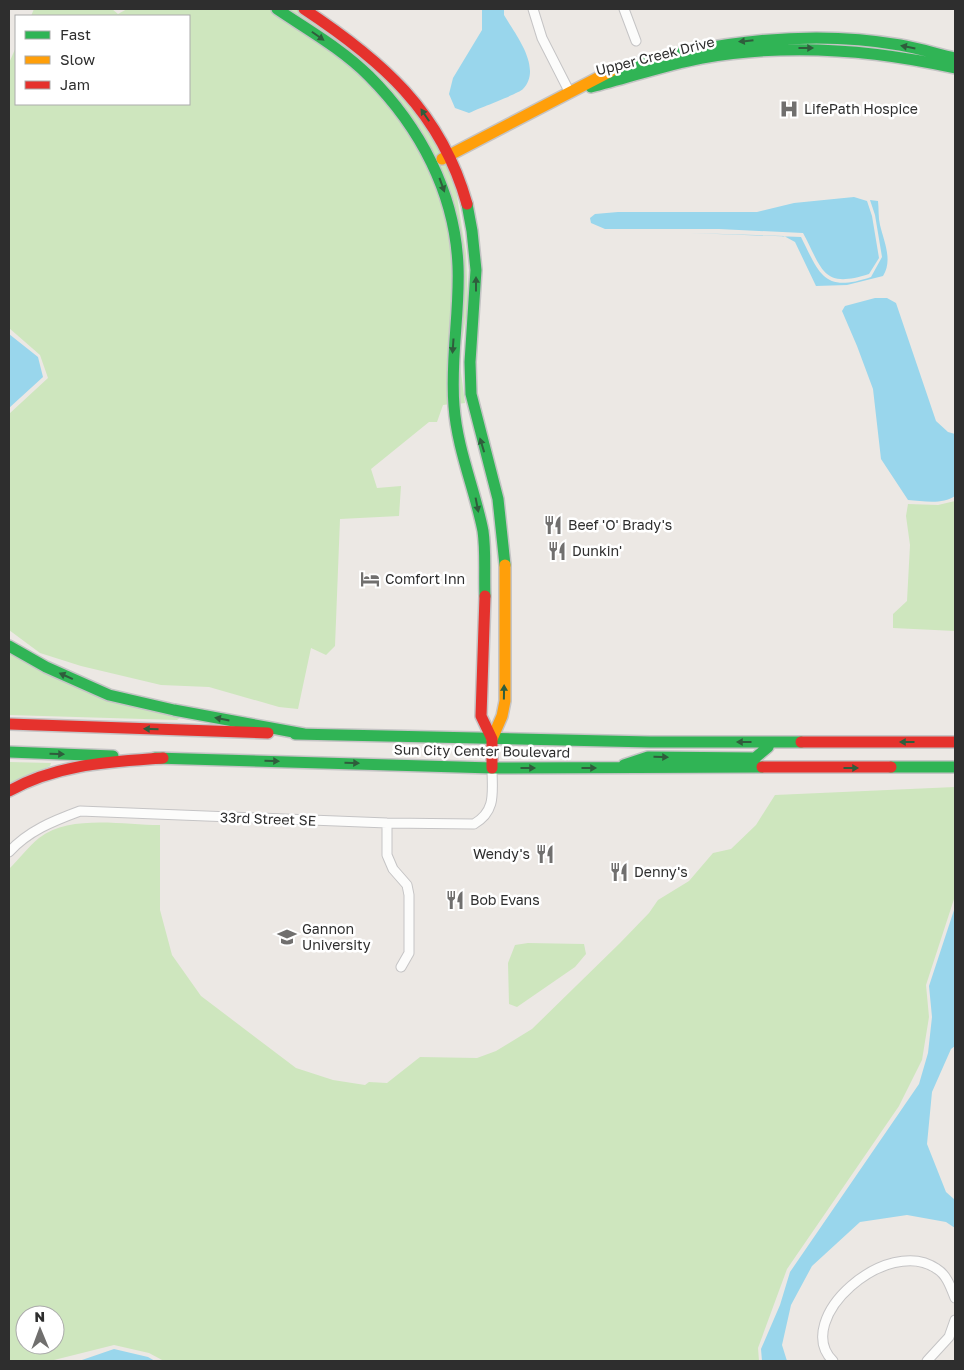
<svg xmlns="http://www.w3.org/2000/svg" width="964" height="1370" font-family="'Golos Text',sans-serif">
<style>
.green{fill:#cee6be;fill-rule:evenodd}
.water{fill:#99d6ec}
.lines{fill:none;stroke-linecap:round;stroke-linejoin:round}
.street-casing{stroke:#c5c4c5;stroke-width:11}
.fast-casing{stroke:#c5c4c5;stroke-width:14}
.slow-casing{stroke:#c5c4c5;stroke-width:14}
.jam-casing{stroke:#c5c4c5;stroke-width:14}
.street{stroke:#fcfcfb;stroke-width:9}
.fast{stroke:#30b455;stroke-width:11}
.slow{stroke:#ff9f0a;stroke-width:11}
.jam{stroke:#e5322d;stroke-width:11}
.oneway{fill:#2f5d3c}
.labels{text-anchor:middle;stroke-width:5;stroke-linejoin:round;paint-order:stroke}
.street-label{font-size:14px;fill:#2e2e2e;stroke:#fff}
.poi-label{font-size:14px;fill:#2e2e2e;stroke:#fff;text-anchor:start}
</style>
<rect width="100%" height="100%" fill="#ece8e4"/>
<path class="green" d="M 34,9 L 112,9 L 118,14 L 127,9 L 269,9 L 338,56 L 365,79 L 412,133 L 430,165 L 441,196 L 451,238 L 454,267 L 450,404 L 443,405 L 437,422 L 429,422 L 371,469 L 377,488 L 401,486 L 399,516 L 340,519 L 335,646 L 326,655 L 311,648 L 298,709 L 279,707 L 209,687 L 161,685 L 81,666 L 40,653 L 9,630 L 9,414 L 48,378 L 40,355 L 9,328 L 9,63 L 16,47 L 16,104 L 189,104 L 189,16 L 31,16 Z
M 285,9 L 296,9 L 346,42 L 406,96 L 443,153 L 435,157 L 419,127 Z
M 447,161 L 454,178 L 466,253 L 468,306 L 459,358 L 465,403 L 458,404 L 456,380 L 462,302 L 439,166 Z
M 955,501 L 955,631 L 893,628 L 893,614 L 907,601 L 910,545 L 906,516 L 908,504 L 938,505 Z
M 9,650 L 181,717 L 177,720 L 9,715 Z
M 9,762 L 51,763 L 50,766 L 9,785 Z
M 955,787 L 955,896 L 926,985 L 929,1017 L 922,1060 L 899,1106 L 787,1269 L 758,1348 L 759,1361 L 164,1361 L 149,1353 L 114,1345 L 50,1361 L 9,1361 L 9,869 C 19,859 28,847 39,838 C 70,814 123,825 160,825 L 160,910 L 172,955 L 201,996 L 296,1068 L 333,1080 L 365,1085 L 369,1082 L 387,1083 L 420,1057 L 477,1058 L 496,1051 L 532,1029 L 620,943 L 649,913 L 658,900 L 689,881 L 713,853 L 731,849 L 756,825 L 775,795 ZM 25,1315 L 55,1315 L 55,1345 L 25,1345 Z
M 528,943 L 584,944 L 586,954 L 575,967 L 517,1007 L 509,1004 L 508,963 L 515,945 Z"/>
<path class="water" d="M 482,9 L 504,9 L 504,15 C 515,34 543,68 523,89 C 518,94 479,108 469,113 L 455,108 L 449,94 L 453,78 L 482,30 Z
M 854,197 L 867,201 L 872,216 L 879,258 L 869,274 C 822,289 823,270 803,233 L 719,229 L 605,229 L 591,223 L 590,218 L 595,214 L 618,212 L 757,212 L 794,203 Z
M 870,200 L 878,201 C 879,209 878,217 880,225 C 884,242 893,260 883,276 L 847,285 L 816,286 L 795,242 L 784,236 L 690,233 L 801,237 C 820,275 824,293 871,277 L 882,257 L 875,215 Z
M 875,298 L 887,298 L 896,303 L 936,421 L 948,432 L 955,434 L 955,496 C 942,505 923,501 908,500 L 881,459 L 873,389 L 857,346 L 842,311 L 845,306 Z
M 9,334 L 38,357 L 43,377 L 9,408 Z
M 955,907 L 955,1046 L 951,1049 L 932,1092 L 927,1144 L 946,1192 L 955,1200 L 955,1228 L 946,1222 L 907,1215 L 860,1222 L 812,1266 L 791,1305 L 782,1345 L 787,1361 L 762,1361 L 761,1349 L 780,1305 L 790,1272 L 919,1084 L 928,1053 L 932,1017 L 929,986 Z
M 114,1349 L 148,1357 L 155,1361 L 79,1361 Z"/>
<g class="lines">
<g class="street-casing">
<path id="street" d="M 533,9 L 542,38 L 570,93
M 624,9 L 636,41
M 387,823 L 387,855 L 393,869 L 407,885 L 409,895 L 409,953 L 401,967
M 9,852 C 28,831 53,821 80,811 L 387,823 L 474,824 C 497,811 492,791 492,768
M 833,1361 C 791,1319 888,1234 937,1269 C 947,1275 951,1288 955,1298
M 927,1361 L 949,1337 L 955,1320"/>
</g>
<g class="fast-casing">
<path id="fast" d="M 277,9 C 308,30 342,49 369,76 C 420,127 455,193 458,266 C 460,313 450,359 454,406 C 457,449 475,490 483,531 C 486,552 484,575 485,596
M 611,71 C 705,43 803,28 900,45 C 918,48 937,54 955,58
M 591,87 C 628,78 664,65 702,58 C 787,43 871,49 955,68
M 467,204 L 472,231 L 476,270 L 470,362 L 471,394 L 498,499 L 505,565
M 9,646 L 46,667 L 109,695 L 174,710 L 304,734
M 295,734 L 650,742 L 801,742
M 9,752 L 113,756
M 155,758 L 492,768 L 762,767
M 624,765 L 648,757 L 755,758 L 768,747 L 770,742
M 891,767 L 955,767"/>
</g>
<g class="slow-casing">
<path id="slow" d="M 442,159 L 611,71
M 492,739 L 502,716 L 505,701 L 505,565"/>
</g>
<g class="jam-casing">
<path id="jam" d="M 304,9 C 381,60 441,111 467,204
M 485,596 L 481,716 L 492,739 L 492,768
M 9,724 L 268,733
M 801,742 L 955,742
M 762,767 L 891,767
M 9,791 C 57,764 109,762 163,758"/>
</g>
<use href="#street" class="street"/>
<use href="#fast" class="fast"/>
<use href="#slow" class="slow"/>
<use href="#jam" class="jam"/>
</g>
<defs><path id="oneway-solid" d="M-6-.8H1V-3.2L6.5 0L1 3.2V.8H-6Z" transform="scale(1.25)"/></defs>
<g class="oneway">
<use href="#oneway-solid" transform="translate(318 36) rotate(35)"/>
<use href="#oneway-solid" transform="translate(746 41) rotate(174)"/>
<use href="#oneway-solid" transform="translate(908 47) rotate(-169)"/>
<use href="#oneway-solid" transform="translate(806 48)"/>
<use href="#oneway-solid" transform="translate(425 115) rotate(-124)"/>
<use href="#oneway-solid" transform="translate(442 185) rotate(70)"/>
<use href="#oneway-solid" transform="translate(476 284) rotate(-90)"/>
<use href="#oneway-solid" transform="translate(453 346) rotate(94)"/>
<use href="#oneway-solid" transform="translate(482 445) rotate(-107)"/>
<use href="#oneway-solid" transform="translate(477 505) rotate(79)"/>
<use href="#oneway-solid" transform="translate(66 676) rotate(-156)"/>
<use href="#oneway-solid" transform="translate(504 692) rotate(-89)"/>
<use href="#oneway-solid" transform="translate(222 719) rotate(-169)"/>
<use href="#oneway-solid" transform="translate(151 729) rotate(-178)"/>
<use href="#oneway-solid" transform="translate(744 742) rotate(180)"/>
<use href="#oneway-solid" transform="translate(907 742) rotate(-180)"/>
<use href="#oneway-solid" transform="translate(57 754) rotate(2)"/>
<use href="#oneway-solid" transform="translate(661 757) rotate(1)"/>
<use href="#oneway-solid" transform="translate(272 761) rotate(1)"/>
<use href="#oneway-solid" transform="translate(352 763) rotate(2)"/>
<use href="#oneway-solid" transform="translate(528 768)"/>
<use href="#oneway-solid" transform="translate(589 768)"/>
<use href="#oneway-solid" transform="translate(851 768)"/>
</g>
<defs>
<g id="hospital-bare" transform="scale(1.5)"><path d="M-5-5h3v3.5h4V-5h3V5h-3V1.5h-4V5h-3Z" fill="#706f6e" stroke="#fff" stroke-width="2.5" paint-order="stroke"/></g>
<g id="restaurant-bare" transform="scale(1.5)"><path d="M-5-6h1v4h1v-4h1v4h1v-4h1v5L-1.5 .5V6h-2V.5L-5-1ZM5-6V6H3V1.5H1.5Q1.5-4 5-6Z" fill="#706f6e" stroke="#fff" stroke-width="2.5" paint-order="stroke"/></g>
<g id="hotel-bare" transform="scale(1.5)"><path d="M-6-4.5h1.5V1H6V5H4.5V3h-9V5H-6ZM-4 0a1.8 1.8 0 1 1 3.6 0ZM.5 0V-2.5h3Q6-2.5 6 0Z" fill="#706f6e" stroke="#fff" stroke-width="2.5" paint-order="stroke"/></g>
<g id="university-bare" transform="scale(1.5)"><path d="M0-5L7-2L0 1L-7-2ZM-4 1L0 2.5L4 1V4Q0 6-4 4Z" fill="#706f6e" stroke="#fff" stroke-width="2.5" paint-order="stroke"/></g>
</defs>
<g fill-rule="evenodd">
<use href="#hospital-bare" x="789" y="109"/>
<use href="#restaurant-bare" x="553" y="525"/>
<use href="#restaurant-bare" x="557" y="551"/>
<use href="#hotel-bare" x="370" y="579"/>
<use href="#restaurant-bare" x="545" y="854"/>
<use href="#restaurant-bare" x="619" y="872"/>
<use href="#restaurant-bare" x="455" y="900"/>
<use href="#university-bare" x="287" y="937"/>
</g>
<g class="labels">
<g class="street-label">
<text transform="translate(655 56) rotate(-14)" y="5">Upper Creek Drive</text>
<text transform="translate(482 751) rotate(1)" y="5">Sun City Center Boulevard</text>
<text transform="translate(268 819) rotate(2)" y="5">33rd Street SE</text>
</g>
<g class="poi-label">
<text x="804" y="114">LifePath Hospice</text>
<text x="568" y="530">Beef 'O' Brady's</text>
<text x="572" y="556">Dunkin'</text>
<text x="385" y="584">Comfort Inn</text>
<text x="530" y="859" text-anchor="end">Wendy's</text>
<text x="634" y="877">Denny's</text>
<text x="470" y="905">Bob Evans</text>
<text x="302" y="934">Gannon<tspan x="302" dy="16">University</tspan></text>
</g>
</g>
<rect width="964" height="1370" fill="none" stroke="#2e2e2e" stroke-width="20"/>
<rect x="15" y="15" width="175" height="90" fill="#ffffff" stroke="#ababab"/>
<rect x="25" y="31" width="25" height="8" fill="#30b455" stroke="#ababab"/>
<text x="60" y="40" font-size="15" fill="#2e2e2e">Fast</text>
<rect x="25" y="56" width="25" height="8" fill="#ff9f0a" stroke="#ababab"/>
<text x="60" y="65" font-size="15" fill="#2e2e2e">Slow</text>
<rect x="25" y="81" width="25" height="8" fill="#e5322d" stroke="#ababab"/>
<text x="60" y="90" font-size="15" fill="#2e2e2e">Jam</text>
<g transform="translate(40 1330) rotate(359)"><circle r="24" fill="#ffffff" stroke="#ababab"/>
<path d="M0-4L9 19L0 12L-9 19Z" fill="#706f6e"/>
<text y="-8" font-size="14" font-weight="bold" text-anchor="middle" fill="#2e2e2e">N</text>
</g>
</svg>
